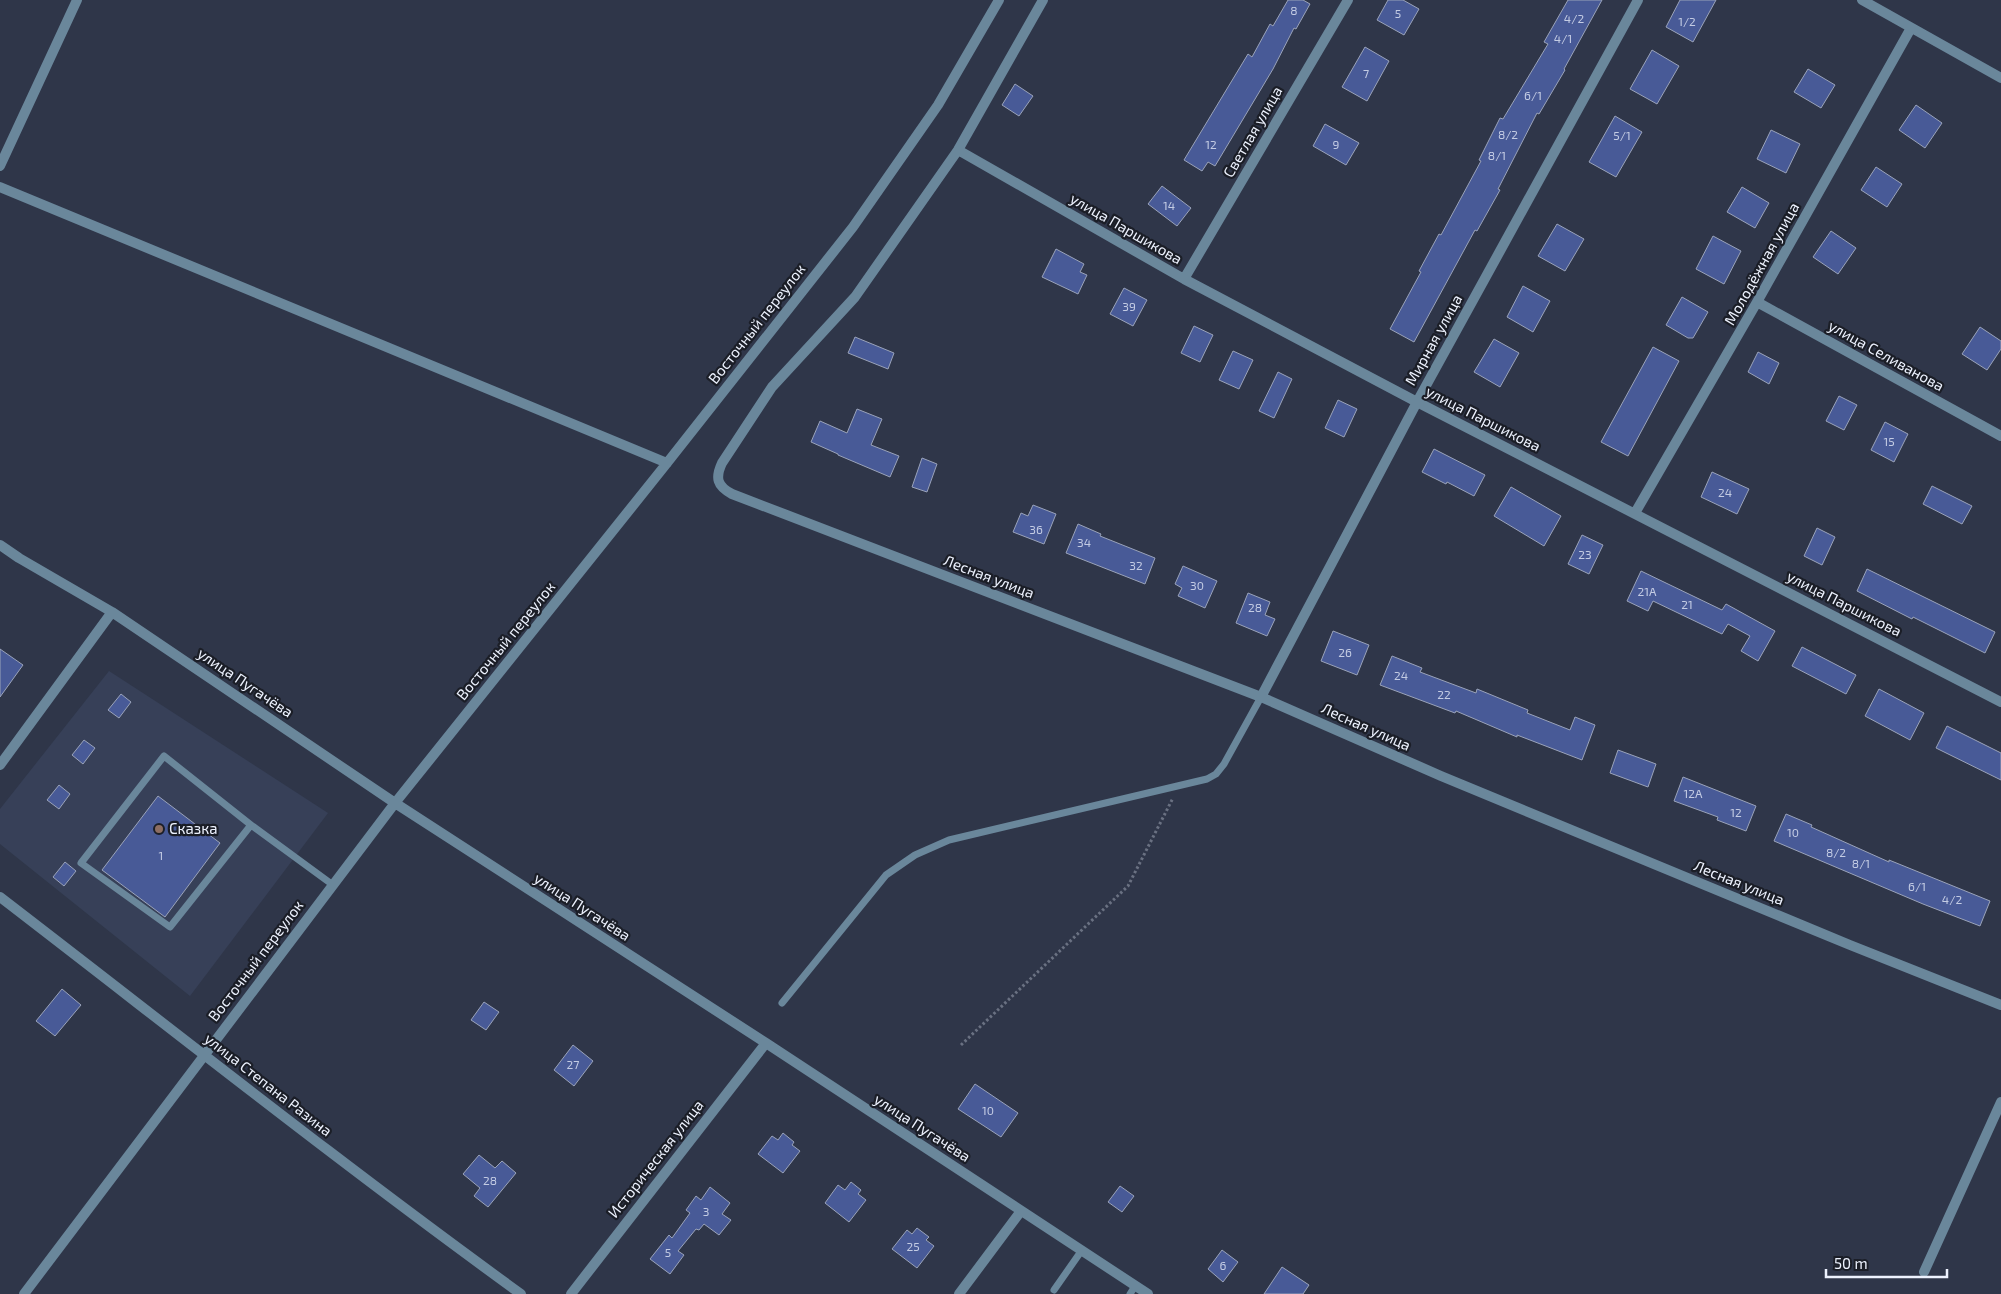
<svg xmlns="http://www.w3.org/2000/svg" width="2001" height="1294" font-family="'Exo 2',sans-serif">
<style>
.built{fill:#374058}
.building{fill:#485a97;stroke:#9aa3ba}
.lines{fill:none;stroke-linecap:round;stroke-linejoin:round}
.path{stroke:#6a7182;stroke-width:3;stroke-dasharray:2.5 2.5;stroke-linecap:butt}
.lane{stroke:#6a879b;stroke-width:7}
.street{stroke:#6a879b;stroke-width:10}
.education-dot{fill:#8d6e63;stroke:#1b1e27;stroke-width:2}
.labels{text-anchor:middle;stroke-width:4.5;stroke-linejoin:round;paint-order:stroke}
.number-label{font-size:12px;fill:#c4cce4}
.street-label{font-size:15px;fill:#edf2fe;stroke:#1b1e27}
.poi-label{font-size:15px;fill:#edf2fe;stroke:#1b1e27;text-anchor:start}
</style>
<rect width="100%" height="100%" fill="#2f3649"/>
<path class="built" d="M 109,671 L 328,813 L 190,996 L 0,844 L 0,809 Z"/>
<path class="building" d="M 1288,0 L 1303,0 L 1310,4 L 1296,29 L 1294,28 L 1273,69 L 1215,166 L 1208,162 L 1202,171 L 1184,160 L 1248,54 L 1252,57 L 1270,24 L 1273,26 Z
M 1388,0 L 1403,0 L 1419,9 L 1404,35 L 1377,20 Z
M 1568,0 L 1602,0 L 1564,69 L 1565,70 L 1539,114 L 1537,113 L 1498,189 L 1500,190 L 1477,231 L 1475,230 L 1414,342 L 1390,329 L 1421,272 L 1419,271 L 1439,234 L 1441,235 L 1481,161 L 1479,160 L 1500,118 L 1503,119 L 1548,44 L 1544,42 Z
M 1680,0 L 1716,0 L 1693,42 L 1666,27 Z
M 1365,47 L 1389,61 L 1367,101 L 1342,87 Z
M 1652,50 L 1679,66 L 1657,104 L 1630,89 Z
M 1808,69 L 1835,85 L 1821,108 L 1794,92 Z
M 1015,84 L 1033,96 L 1019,116 L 1002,105 Z
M 1916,105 L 1942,123 L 1925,148 L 1899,130 Z
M 1615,116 L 1642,132 L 1616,177 L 1589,162 Z
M 1325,124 L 1359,143 L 1346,165 L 1313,146 Z
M 1771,130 L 1800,144 L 1786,173 L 1757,159 Z
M 1876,167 L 1902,184 L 1887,207 L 1861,190 Z
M 1162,186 L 1191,208 L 1177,226 L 1148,204 Z
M 1742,187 L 1769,203 L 1755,228 L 1727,212 Z
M 1557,224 L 1584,239 L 1565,271 L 1538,256 Z
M 1831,231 L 1856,248 L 1838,274 L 1813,257 Z
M 1713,236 L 1741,251 L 1724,284 L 1696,269 Z
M 1056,249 L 1084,264 L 1080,272 L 1087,275 L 1078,294 L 1042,277 Z
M 1523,286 L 1550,301 L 1533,332 L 1507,317 Z
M 1124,288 L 1147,300 L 1133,326 L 1110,314 Z
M 1682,297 L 1708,312 L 1693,338 L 1688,338 L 1666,325 Z
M 1194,326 L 1213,335 L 1200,362 L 1181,353 Z
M 1980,327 L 2001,341 L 2001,349 L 1987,370 L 1962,354 Z
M 855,337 L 894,353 L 888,369 L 848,353 Z
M 1494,339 L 1519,353 L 1500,387 L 1474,372 Z
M 1653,347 L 1679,361 L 1628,456 L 1601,442 Z
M 1233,351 L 1253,360 L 1239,389 L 1219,380 Z
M 1758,352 L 1779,363 L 1769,384 L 1748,372 Z
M 1278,372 L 1292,379 L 1274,418 L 1259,411 Z
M 1839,396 L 1857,405 L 1844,430 L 1826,421 Z
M 1338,400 L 1357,409 L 1344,437 L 1325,428 Z
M 857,409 L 882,419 L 871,445 L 899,456 L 890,477 L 838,455 L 838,454 L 811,442 L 820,421 L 847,433 Z
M 1885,422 L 1908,434 L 1894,462 L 1871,450 Z
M 1434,449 L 1485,475 L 1474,496 L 1447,482 L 1446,484 L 1422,472 Z
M 922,458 L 937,464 L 927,492 L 912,487 Z
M 1712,472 L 1749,489 L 1737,514 L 1701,497 Z
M 1932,486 L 1972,506 L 1962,524 L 1923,504 Z
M 1511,487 L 1561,516 L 1544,546 L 1494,516 Z
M 1033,505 L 1056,514 L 1044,544 L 1013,532 L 1021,513 L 1028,516 Z
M 1078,524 L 1101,534 L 1100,536 L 1155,558 L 1145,584 L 1066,553 Z
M 1817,528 L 1835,537 L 1822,565 L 1804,556 Z
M 1582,535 L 1603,545 L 1589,574 L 1568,564 Z
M 1183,566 L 1217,581 L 1205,608 L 1178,596 L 1182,588 L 1175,584 Z
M 1867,569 L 1995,632 L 1985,653 L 1913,617 L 1912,619 L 1857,591 Z
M 1641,571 L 1722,610 L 1726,604 L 1775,631 L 1758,661 L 1741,651 L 1750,636 L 1728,624 L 1722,634 L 1653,601 L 1648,611 L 1627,601 Z
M 1248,593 L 1270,602 L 1265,615 L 1275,619 L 1267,636 L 1236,623 Z
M 1333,631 L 1369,645 L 1357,675 L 1321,661 Z
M 1802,647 L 1856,675 L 1846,694 L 1792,666 Z
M 0,649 L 23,665 L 0,697 Z
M 1392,656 L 1422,668 L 1420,672 L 1476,693 L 1477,689 L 1528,710 L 1527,713 L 1570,730 L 1575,717 L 1595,725 L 1582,760 L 1517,735 L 1517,737 L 1456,711 L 1455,713 L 1380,685 Z
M 1879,689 L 1924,713 L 1910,740 L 1865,716 Z
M 121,694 L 131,702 L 119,718 L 108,710 Z
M 1947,726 L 2001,753 L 2001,780 L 1936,748 Z
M 84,740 L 95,748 L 83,764 L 72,755 Z
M 1618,750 L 1656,764 L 1648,787 L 1610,773 Z
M 1683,777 L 1756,806 L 1746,831 L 1717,820 L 1718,817 L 1674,801 Z
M 59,785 L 70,794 L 59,809 L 47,800 Z
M 158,796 L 220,843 L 165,917 L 102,870 Z
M 1786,814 L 1812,825 L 1811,827 L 1889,862 L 1889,860 L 1990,901 L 1980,926 L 1923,904 L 1774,841 Z
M 65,862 L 76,871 L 64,886 L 53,877 Z
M 62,989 L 81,1005 L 55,1036 L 36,1021 Z
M 484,1002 L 499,1012 L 486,1030 L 471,1020 Z
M 573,1045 L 593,1061 L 574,1086 L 554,1070 Z
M 975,1084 L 1018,1113 L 1001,1137 L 958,1109 Z
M 783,1133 L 794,1142 L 792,1145 L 800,1151 L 783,1173 L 758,1154 L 772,1136 L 778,1140 Z
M 479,1155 L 495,1168 L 502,1161 L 516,1173 L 488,1207 L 474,1196 L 480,1188 L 463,1174 Z
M 851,1182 L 861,1190 L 858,1194 L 866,1200 L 849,1222 L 825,1203 L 838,1185 L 845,1190 Z
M 1120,1186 L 1134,1196 L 1122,1212 L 1108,1202 Z
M 710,1187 L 730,1203 L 722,1214 L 731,1220 L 719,1235 L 704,1224 L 699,1230 L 696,1229 L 678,1251 L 684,1255 L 670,1274 L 650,1259 L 669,1235 L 672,1238 L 690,1213 L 686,1210 L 696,1196 L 701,1200 Z
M 917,1228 L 929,1237 L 926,1240 L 934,1246 L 917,1268 L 892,1249 L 907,1230 L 912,1234 Z
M 1222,1250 L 1238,1262 L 1223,1282 L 1208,1269 Z
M 1282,1267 L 1309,1285 L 1303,1294 L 1264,1294 Z"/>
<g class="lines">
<path class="path" d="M 961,1045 L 1128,886 L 1173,798"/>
<path class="lane" d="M 251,825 L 170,927 L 81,863 L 164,756 L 251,825 L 333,885
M 782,1003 L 886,875 L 915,855 L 949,840 L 1207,779 L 1216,774 L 1224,764 L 1261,697
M 1054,1290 L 1082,1250
M 1130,1294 L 1135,1286"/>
<path class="street" d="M 1043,0 L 958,150 L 855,297 L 772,387 L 722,463 C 715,478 717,486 732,494 L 1261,697 L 1441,776 L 1850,945 L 2001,1005
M 1862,0 L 2001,78
M 958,150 L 1184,279 L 1417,402 L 2001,702
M 0,166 L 77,0
M 0,187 L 667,463
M 1184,279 L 1348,0
M 1757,302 L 2001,436
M 1635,513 L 1757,302 L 1911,28
M 0,545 L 19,558 L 112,612 L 395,803 L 766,1043 L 1148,1294
M 1261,697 L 1417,402 L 1638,0
M 0,765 L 112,612
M 0,897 C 173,1030 344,1166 521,1294
M 1924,1272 L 2001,1102
M 24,1294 L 395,803 L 667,463 L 853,227 L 938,105 L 999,0
M 571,1294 L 766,1043
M 959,1294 L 1021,1211"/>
</g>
<circle class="education-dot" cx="159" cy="829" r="5"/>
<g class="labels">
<g class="number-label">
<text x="1294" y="15">8</text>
<text x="1398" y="18">5</text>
<text x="1574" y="23">4/2</text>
<text x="1687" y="26">1/2</text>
<text x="1563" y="43">4/1</text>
<text x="1366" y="78">7</text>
<text x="1533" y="100">6/1</text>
<text x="1508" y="139">8/2</text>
<text x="1622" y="140">5/1</text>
<text x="1211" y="149">12</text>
<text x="1336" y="149">9</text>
<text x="1497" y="160">8/1</text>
<text x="1169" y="210">14</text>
<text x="1129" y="311">39</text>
<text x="1889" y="446">15</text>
<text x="1725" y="497">24</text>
<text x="1036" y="534">36</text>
<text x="1084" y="547">34</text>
<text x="1585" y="559">23</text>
<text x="1136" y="570">32</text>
<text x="1197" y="590">30</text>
<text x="1647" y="596">21А</text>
<text x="1687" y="609">21</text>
<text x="1255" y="612">28</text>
<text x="1345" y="657">26</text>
<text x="1401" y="680">24</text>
<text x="1444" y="699">22</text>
<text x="1693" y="798">12А</text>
<text x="1736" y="817">12</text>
<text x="1793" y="837">10</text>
<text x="1836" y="857">8/2</text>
<text x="161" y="860">1</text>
<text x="1861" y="868">8/1</text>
<text x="1917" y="891">6/1</text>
<text x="1952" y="904">4/2</text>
<text x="573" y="1069">27</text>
<text x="988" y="1115">10</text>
<text x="490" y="1185">28</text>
<text x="706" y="1216">3</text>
<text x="913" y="1251">25</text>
<text x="668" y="1257">5</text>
<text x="1223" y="1270">6</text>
</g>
<g class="street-label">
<text transform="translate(1253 132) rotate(-60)" y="5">Светлая улица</text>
<text transform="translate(1126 229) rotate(30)" y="5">улица Паршикова</text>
<text transform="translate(1762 264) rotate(-61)" y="5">Молодёжная улица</text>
<text transform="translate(757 324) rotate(-52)" y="5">Восточный переулок</text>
<text transform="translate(1434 340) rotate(-61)" y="5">Мирная улица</text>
<text transform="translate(1886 356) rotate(29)" y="5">улица Селиванова</text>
<text transform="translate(1483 419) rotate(27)" y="5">улица Паршикова</text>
<text transform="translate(989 577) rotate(21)" y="5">Лесная улица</text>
<text transform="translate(1844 604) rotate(27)" y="5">улица Паршикова</text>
<text transform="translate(506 641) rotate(-51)" y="5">Восточный переулок</text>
<text transform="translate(245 683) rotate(34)" y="5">улица Пугачёва</text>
<text transform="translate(1366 727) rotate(24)" y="5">Лесная улица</text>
<text transform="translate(1739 883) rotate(22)" y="5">Лесная улица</text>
<text transform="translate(582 907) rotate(33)" y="5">улица Пугачёва</text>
<text transform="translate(256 961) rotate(-53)" y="5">Восточный переулок</text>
<text transform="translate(268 1085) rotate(38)" y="5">улица Степана Разина</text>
<text transform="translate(922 1128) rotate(33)" y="5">улица Пугачёва</text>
<text transform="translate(656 1159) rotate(-52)" y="5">Историческая улица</text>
</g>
<g class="poi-label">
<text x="169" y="834">Сказка</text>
</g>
</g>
<path d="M1826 1269v8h121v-8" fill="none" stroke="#edf2fe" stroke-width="2.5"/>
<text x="1834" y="1269" font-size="15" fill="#edf2fe" stroke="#1b1e27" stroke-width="4" paint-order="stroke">50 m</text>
</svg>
